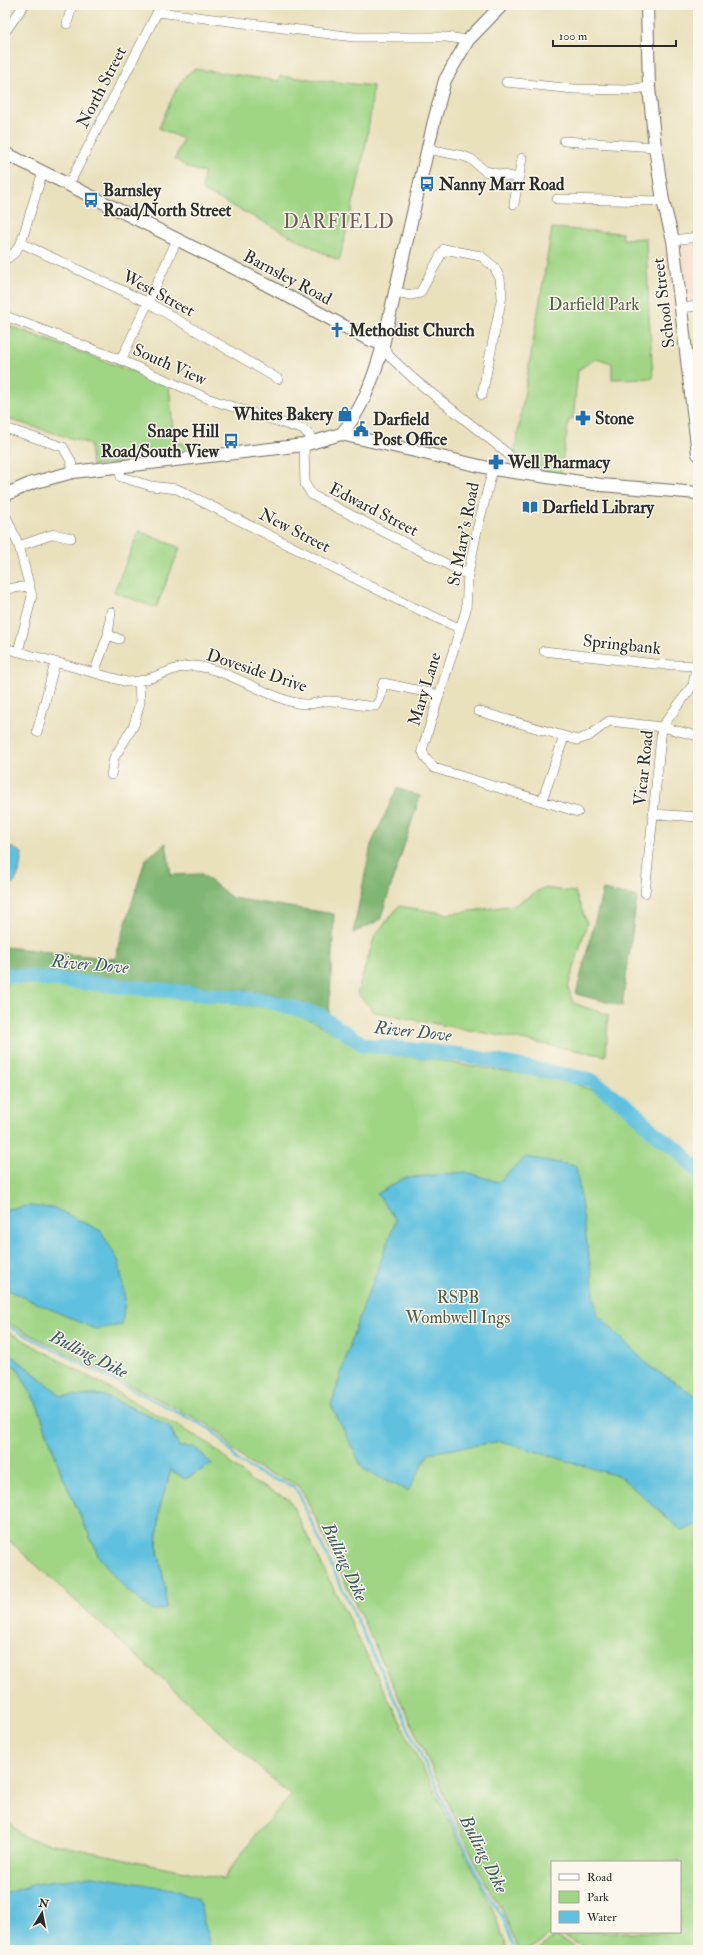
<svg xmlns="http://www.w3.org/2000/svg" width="703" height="1955" font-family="'IM FELL Double Pica',serif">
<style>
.built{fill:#f3d4bf}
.green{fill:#a0d586;stroke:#668058;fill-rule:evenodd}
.forest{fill:#80b673;stroke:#56704f}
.water{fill:#61c1df;stroke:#467685}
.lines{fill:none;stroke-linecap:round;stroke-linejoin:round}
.stream{stroke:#61c1df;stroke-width:2.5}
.river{stroke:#61c1df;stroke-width:15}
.street-casing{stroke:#6e6a5e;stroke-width:10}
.secondary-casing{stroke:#6e6a5e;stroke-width:14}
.street{stroke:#fff;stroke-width:9}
.secondary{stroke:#fff;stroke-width:12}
.labels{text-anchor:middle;stroke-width:3;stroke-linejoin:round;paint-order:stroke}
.street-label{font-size:17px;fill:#2b2b2b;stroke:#fbf7ec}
.poi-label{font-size:17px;font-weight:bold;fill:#2b2b2b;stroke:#fbf7ec;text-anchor:start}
.park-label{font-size:17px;fill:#4e5e46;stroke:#fbf7ec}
.water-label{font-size:18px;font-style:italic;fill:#3b5861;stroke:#fbf7ec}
.quarter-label{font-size:19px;letter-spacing:1px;fill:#705a52;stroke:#fbf7ec}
</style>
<rect width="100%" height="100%" fill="#fbf7ec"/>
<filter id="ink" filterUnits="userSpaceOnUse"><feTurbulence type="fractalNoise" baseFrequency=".025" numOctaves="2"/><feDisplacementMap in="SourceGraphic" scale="8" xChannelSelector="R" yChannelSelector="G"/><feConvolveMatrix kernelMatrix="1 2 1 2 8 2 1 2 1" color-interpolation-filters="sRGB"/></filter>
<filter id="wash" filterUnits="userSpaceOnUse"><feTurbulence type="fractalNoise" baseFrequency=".012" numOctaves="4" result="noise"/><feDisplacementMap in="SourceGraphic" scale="16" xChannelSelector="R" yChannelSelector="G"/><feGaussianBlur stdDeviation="0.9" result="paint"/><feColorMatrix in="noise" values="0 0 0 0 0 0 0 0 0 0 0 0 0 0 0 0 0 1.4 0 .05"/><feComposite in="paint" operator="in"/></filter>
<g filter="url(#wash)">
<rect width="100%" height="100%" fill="#e9e0bc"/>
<path class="built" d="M 691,244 L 698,244 L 698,303 L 688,303 L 686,302 L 679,252 L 681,249 Z"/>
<path class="green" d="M 195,69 L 279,81 L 280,76 L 373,86 C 369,146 353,203 339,261 L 202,190 L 204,172 L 190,169 L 175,159 L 183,139 L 159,128 C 167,111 178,77 195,69 Z
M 552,228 L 622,233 L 623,239 L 646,238 L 649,315 L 653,378 L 612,379 L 612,363 L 596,358 L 578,370 L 573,419 L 569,419 L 560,476 C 542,471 529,467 514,456 Z
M 5,324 L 169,385 L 174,441 L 209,450 L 158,459 L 92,466 L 90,444 L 5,418 Z
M 139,531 L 180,548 L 156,608 L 114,592 Z
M 543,888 L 575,892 L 587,923 L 568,988 L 573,1003 L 608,1015 L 606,1056 L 374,1012 L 357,993 L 375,935 L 399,906 L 449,914 L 515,905 Z
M 7,982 L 32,983 L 280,1009 L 315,1022 L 363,1051 L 429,1059 L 567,1081 L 597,1092 L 621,1108 L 698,1176 L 698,1950 L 594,1950 L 554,1932 L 530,1950 L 519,1950 L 502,1910 L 484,1880 L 306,1498 L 298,1486 L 289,1481 L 262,1471 L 246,1461 L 233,1450 L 222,1435 L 207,1424 L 5,1322 L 5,997 ZM 552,1862 L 680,1862 L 680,1932 L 552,1932 Z
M 5,1330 L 208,1443 L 251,1481 L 289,1499 L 492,1907 L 508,1950 L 211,1950 L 198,1898 L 35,1884 L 5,1894 L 5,1817 L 24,1838 L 223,1879 L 255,1835 L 291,1796 L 5,1537 L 5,1359 L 18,1369 L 38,1407 L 62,1475 L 99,1557 L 166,1608 L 165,1587 L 157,1546 L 160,1507 L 171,1470 L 185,1479 L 212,1464 L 194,1447 L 179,1447 L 170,1427 L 151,1416 L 102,1395 L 62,1396 L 5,1350 Z
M 555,1936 L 583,1950 L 538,1950 Z"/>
<path class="forest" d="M 397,788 L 420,796 L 380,920 L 353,933 L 371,845 Z
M 166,843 L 171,875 L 202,874 L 232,898 L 334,914 L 329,1015 L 270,993 L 5,969 L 5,947 L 115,959 L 145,860 Z
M 603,890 L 637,897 L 622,1006 L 576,994 Z"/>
<path class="water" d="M 5,844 L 22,853 L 19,873 L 14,883 L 5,886 Z
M 526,1157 L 576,1166 L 597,1314 L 649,1366 L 698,1397 L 698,1524 L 682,1531 L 621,1477 L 501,1441 L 429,1453 L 408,1491 L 363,1469 L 331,1405 L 355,1329 L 396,1220 L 377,1194 L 404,1178 L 466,1172 L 498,1182 Z
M 28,1206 L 54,1208 L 101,1231 L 119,1262 L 125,1299 L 122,1325 L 95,1329 L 5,1289 L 5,1215 L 7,1209 Z
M 5,1350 L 62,1396 L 102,1395 L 151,1416 L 170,1427 L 179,1447 L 194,1447 L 212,1464 L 185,1479 L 171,1470 L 160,1507 L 157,1546 L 165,1587 L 166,1608 L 153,1611 L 124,1588 L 99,1557 L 62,1475 L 38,1407 L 18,1369 L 5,1359 Z
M 93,1876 L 172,1889 L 198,1898 L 211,1950 L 5,1950 L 5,1894 L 35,1884 Z"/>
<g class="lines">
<path class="stream" d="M 5,1325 L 210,1429 L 222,1440 L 238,1461 L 262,1475 L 293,1486 L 299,1494 L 325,1552 L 437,1789 L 483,1885 L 503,1918 L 515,1950"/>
<path class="river" d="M 5,975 L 265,1000 L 319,1015 L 364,1045 L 463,1055 L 591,1080 L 633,1111 L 654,1133 L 677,1149 L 698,1171"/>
</g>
</g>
<g filter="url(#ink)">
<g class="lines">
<g class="street-casing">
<path id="street" d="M 158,12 L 354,37 L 446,37 L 468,40
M 67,24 L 72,5
M 5,32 L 24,5
M 506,82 L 574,89 L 627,90 L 649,87
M 564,141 L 655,147
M 428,149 L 463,156 L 471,159 L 485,171 L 518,178
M 69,184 L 161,5
M 557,199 L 663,201
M 514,204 L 522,158
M 673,240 L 698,237
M 21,243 L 149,303 L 278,379
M 5,258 L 8,258 L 15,252 L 21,243 L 43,171
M 395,292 L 411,295 L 420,293 L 444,249 L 481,256 L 494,267 L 500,278 L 502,296 L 482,395
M 681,308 L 698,306
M 8,317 L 121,360 L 209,399 L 304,430 L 310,436 L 314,443
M 383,345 L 389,356 L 415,380 L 507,453 L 525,473
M 121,360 L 177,240
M 5,428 L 63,447 L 71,461 L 73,472
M 304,445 L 305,484 L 312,495 L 468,575
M 119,467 L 121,477 L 151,486 L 177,489 L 404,603 L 459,628
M 493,469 L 477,530 L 468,575 L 466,610 L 422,750 L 426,759 L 434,768 L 578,812
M 5,514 L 19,546 L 32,596 L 18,652
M 19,546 L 54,534 L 71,538
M 5,589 L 30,586
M 108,635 L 119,639
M 5,648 L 127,682 C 154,682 172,665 194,666 C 223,668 258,691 286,700 C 292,702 300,704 306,704 C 315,705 322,700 330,701 C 346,701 360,707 376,706 L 380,699 L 383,683 L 439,695
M 544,651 L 655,664 L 697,666
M 94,673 L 108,635 L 111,612
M 478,711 L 577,740 L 589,736 L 609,721 L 662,727 L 698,736
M 37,732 L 55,663
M 111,775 L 114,758 L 134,725 L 140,702 L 139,682
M 542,801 L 564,737
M 654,814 L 698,817
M 645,893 L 662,727 L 693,685 L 698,656"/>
</g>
<g class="secondary-casing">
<path id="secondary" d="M 647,5 L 649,87 L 655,147 L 663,201 L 673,240 L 698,454
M 5,153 L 254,278 L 366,338 L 383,345
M 341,434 C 362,412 375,374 383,345 L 434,121 L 445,80 L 468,40 L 502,5
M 5,495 L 32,483 L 73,472 L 304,445 L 341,434 L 493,469 L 601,485 L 698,493"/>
</g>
<use href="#street" class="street"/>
<use href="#secondary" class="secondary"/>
</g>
</g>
<defs>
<g id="bus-bare" transform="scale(1.2)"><path d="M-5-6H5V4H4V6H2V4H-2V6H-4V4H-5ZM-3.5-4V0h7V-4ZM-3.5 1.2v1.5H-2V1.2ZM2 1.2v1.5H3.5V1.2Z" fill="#1f6fb2" stroke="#fbf7ec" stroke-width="2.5" paint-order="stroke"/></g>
<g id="church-bare" transform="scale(1.2)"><path d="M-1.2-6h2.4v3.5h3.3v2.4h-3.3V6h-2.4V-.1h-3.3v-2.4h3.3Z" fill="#1f6fb2" stroke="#fbf7ec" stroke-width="2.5" paint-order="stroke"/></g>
<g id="shop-bare" transform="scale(1.2)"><path d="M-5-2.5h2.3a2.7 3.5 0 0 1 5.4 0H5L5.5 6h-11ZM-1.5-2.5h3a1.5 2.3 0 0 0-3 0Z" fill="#1f6fb2" stroke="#fbf7ec" stroke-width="2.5" paint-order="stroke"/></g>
<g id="pharmacy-bare" transform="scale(1.2)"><path d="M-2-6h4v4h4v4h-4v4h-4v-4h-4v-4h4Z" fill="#1f6fb2" stroke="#fbf7ec" stroke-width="2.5" paint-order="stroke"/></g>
<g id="civic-bare" transform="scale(1.2)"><path d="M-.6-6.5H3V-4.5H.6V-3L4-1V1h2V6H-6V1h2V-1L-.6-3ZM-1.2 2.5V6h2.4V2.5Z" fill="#1f6fb2" stroke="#fbf7ec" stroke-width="2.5" paint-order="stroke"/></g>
<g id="library-bare" transform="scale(1.2)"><path d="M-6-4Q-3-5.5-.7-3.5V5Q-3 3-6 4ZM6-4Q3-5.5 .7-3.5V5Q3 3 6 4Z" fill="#1f6fb2" stroke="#fbf7ec" stroke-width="2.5" paint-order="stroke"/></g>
</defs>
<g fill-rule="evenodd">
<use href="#bus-bare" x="427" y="184"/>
<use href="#bus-bare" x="91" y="200"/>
<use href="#church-bare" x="337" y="330"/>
<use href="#shop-bare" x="345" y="414"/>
<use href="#pharmacy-bare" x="583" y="418"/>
<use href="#civic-bare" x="361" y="429"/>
<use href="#bus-bare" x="231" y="441"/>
<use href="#pharmacy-bare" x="496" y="462"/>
<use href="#library-bare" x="530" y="507"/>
</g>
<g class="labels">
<g class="street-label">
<text transform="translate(101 87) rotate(-63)" y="6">North Street</text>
<text transform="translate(288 277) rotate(28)" y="6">Barnsley Road</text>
<text transform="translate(159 293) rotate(28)" y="6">West Street</text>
<text transform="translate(663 303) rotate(-97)" y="6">School Street</text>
<text transform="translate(170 364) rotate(24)" y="6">South View</text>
<text transform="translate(374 509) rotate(27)" y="6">Edward Street</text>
<text transform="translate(295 530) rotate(27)" y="6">New Street</text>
<text transform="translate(463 534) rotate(-79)" y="6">St Mary's Road</text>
<text transform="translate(622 644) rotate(6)" y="6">Springbank</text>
<text transform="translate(257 670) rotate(18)" y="6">Doveside Drive</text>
<text transform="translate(424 689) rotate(-73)" y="6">Mary Lane</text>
<text transform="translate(643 768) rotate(-84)" y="6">Vicar Road</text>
</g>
<g class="poi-label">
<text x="439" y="190">Nanny Marr Road</text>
<text x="103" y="196">Barnsley<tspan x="103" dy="20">Road/North Street</tspan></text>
<text x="349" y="336">Methodist Church</text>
<text x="333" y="420" text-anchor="end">Whites Bakery</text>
<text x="595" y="424">Stone</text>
<text x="373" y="425">Darfield<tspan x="373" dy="20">Post Office</tspan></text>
<text x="219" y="437" text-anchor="end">Snape Hill<tspan x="219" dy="20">Road/South View</tspan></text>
<text x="508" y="468">Well Pharmacy</text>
<text x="542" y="513">Darfield Library</text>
</g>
<g class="park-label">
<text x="594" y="310">Darfield Park</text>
<text x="458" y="1303">RSPB<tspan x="458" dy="20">Wombwell Ings</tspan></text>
</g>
<g class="water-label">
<text transform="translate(90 964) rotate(5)" y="6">River Dove</text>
<text transform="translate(413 1031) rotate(6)" y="6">River Dove</text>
<text transform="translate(89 1354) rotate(27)" y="6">Bulling Dike</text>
<text transform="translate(345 1562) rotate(65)" y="6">Bulling Dike</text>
<text transform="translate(484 1854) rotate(63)" y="6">Bulling Dike</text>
</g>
<g class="quarter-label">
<text x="339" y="228">DARFIELD</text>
</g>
</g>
<rect width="703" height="1955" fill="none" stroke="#fbf7ec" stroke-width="20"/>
<rect x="551" y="1861" width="130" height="72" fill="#fbf7ec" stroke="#a8a59f"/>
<rect x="559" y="1874" width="20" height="6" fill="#ffffff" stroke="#a8a59f"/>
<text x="587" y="1881" font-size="12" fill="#2b2b2b">Road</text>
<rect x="559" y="1891" width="20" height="12" fill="#a0d586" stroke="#a8a59f"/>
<text x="587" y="1901" font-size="12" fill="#2b2b2b">Park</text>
<rect x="559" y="1911" width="20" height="12" fill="#61c1df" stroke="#a8a59f"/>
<text x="587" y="1921" font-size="12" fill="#2b2b2b">Water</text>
<g transform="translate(42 1913) rotate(10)" stroke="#fbf7ec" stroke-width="3" paint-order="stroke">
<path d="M0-3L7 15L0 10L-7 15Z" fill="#2b2b2b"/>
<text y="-6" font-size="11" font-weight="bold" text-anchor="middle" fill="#2b2b2b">N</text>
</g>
<path d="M553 40v6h123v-6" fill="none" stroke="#2b2b2b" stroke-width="2"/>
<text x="559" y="40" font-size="12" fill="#2b2b2b" stroke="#fbf7ec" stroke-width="3" paint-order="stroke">100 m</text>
</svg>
